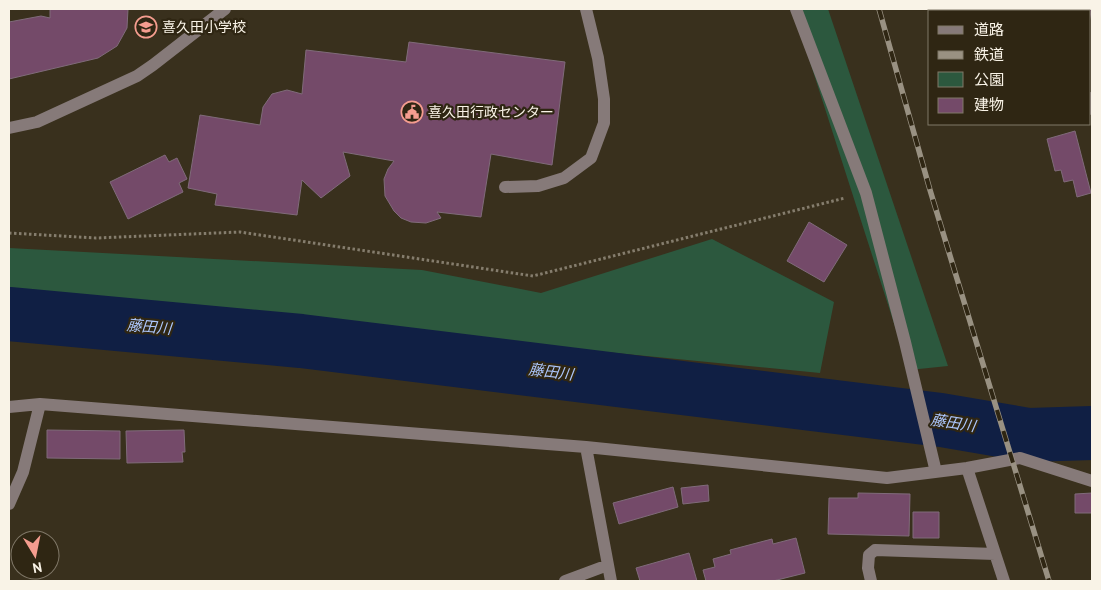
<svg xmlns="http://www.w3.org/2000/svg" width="1101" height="590" font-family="'PT Sans','Noto Sans JP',sans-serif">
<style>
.green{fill:#2c583e}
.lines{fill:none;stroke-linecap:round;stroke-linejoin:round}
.river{stroke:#101f44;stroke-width:54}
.building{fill:#744a69;stroke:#806b7a}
.path{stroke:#857d6d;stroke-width:3;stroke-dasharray:2.5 2.5;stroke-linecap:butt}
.minor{stroke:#867a79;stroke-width:12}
.rail-casing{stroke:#999182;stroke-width:5.5}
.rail{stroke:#2f2613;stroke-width:4;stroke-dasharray:11;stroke-linecap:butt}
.labels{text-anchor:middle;stroke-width:4.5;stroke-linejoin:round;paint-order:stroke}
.poi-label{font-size:14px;fill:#f9f3e7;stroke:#2f2613;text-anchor:start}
.water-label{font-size:15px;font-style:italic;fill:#adc7fd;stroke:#2f2613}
</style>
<rect width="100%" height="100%" fill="#39301d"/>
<path class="green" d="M 793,9 L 828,9 L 948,366 L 909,370 Z
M 712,239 L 834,302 L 820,373 L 9,294 L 9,248 L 422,270 L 541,293 Z"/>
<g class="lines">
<path class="river" d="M 9,314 L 301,341 L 941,420 L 1029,435 L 1092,433"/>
</g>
<path class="building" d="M 50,9 L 128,9 L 127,28 L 117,46 L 98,58 L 9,79 L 9,22 L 41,16 L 50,18 Z
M 1021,9 L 1044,9 L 1045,11 L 1012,11 Z
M 1088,9 L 1092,9 L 1092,23 L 1090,11 Z
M 409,42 L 565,62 L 552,165 L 491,154 L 481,217 L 437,212 L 441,218 L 426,223 L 411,222 L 401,218 L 394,211 L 385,196 L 384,179 L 388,169 L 394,161 L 343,152 L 350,176 L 321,198 L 302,180 L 297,215 L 215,205 L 217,194 L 188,188 L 200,115 L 260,125 L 263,107 L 272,94 L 287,90 L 302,94 L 306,50 L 406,62 Z
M 1075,131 L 1091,193 L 1077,197 L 1073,180 L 1064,182 L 1061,170 L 1055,171 L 1047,139 Z
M 165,155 L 169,162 L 177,158 L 187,179 L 179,183 L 183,192 L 128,219 L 110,182 Z
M 809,222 L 847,245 L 824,282 L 787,261 Z
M 47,430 L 120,431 L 120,459 L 47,458 Z
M 184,430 L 185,452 L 182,452 L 183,462 L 127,463 L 126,431 Z
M 708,485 L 709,501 L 683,504 L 681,488 Z
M 673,487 L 678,507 L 619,524 L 613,503 Z
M 858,493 L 910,494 L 909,536 L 828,534 L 829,498 L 858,498 Z
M 1092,493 L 1092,513 L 1075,513 L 1075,494 Z
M 913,512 L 939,512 L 939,538 L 913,538 Z
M 796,538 L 805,573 L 773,581 L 706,581 L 703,570 L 715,567 L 713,559 L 731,554 L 730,550 L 772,539 L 773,544 Z
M 689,553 L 697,581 L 640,581 L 636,568 Z"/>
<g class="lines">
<path class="path" d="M 9,233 L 96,238 L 240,232 L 533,276 L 845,198"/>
<path class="minor" d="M 796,9 L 866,193 L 905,342 L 936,472
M 1063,9 L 1063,11
M 1090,98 L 1092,109
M 9,128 L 37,122 L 137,76 L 153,65 L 225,9
M 505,187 L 538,186 L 564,178 L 591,158 L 604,123 L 604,99 L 598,58 L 586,9
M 9,407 L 40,404 L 586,447 L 887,478 L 967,468 L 1020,458 L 1092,481
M 586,447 L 611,581
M 967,468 L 1004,581
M 9,504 L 23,472 L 40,404
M 565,581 L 608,565
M 871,581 L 868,568 L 869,555 L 875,550 L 995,554"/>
<g class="rail-casing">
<path id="rail" d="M 879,9 L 930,190 L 1049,581"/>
</g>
<use href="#rail" class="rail"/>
</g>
<defs>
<g id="school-ring" transform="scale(1.125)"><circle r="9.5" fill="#2f2613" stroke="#f59d8f" stroke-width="1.5"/><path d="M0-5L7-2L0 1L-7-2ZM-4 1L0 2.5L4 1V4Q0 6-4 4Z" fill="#f59d8f"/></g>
<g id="civic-ring" transform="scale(1.125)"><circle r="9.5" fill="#2f2613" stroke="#f59d8f" stroke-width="1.5"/><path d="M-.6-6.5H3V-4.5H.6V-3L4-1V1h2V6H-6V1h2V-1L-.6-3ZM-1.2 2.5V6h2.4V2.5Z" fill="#f59d8f"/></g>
</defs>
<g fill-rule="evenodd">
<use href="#school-ring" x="146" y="27"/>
<use href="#civic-ring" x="412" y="112"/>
</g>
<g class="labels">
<g class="poi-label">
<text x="162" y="32">喜久田小学校</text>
<text x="428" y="117">喜久田行政センター</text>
</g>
<g class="water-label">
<text transform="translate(149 327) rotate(5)" y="5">藤田川</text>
<text transform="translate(551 372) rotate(7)" y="5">藤田川</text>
<text transform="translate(953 423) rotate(9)" y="5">藤田川</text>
</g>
</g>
<rect width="1101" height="590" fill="none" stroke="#f9f3e7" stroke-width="20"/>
<rect x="928" y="10" width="162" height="115" fill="#2f2613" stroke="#807868"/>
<rect x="938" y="26" width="25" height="8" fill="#867a79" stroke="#807868"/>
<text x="974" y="35" font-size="15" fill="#f9f3e7">道路</text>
<rect x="938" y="51" width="25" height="8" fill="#999182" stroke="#807868"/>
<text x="974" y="60" font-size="15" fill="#f9f3e7">鉄道</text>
<rect x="938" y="72" width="25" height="15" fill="#2c583e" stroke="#807868"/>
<text x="974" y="85" font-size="15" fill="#f9f3e7">公園</text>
<rect x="938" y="98" width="25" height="15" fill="#744a69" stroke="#807868"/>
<text x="974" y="110" font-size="15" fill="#f9f3e7">建物</text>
<g transform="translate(35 555) rotate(170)"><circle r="24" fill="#2f2613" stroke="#807868"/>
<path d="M0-4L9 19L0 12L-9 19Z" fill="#f59d8f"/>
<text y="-8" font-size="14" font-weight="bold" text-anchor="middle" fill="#f9f3e7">N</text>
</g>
</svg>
